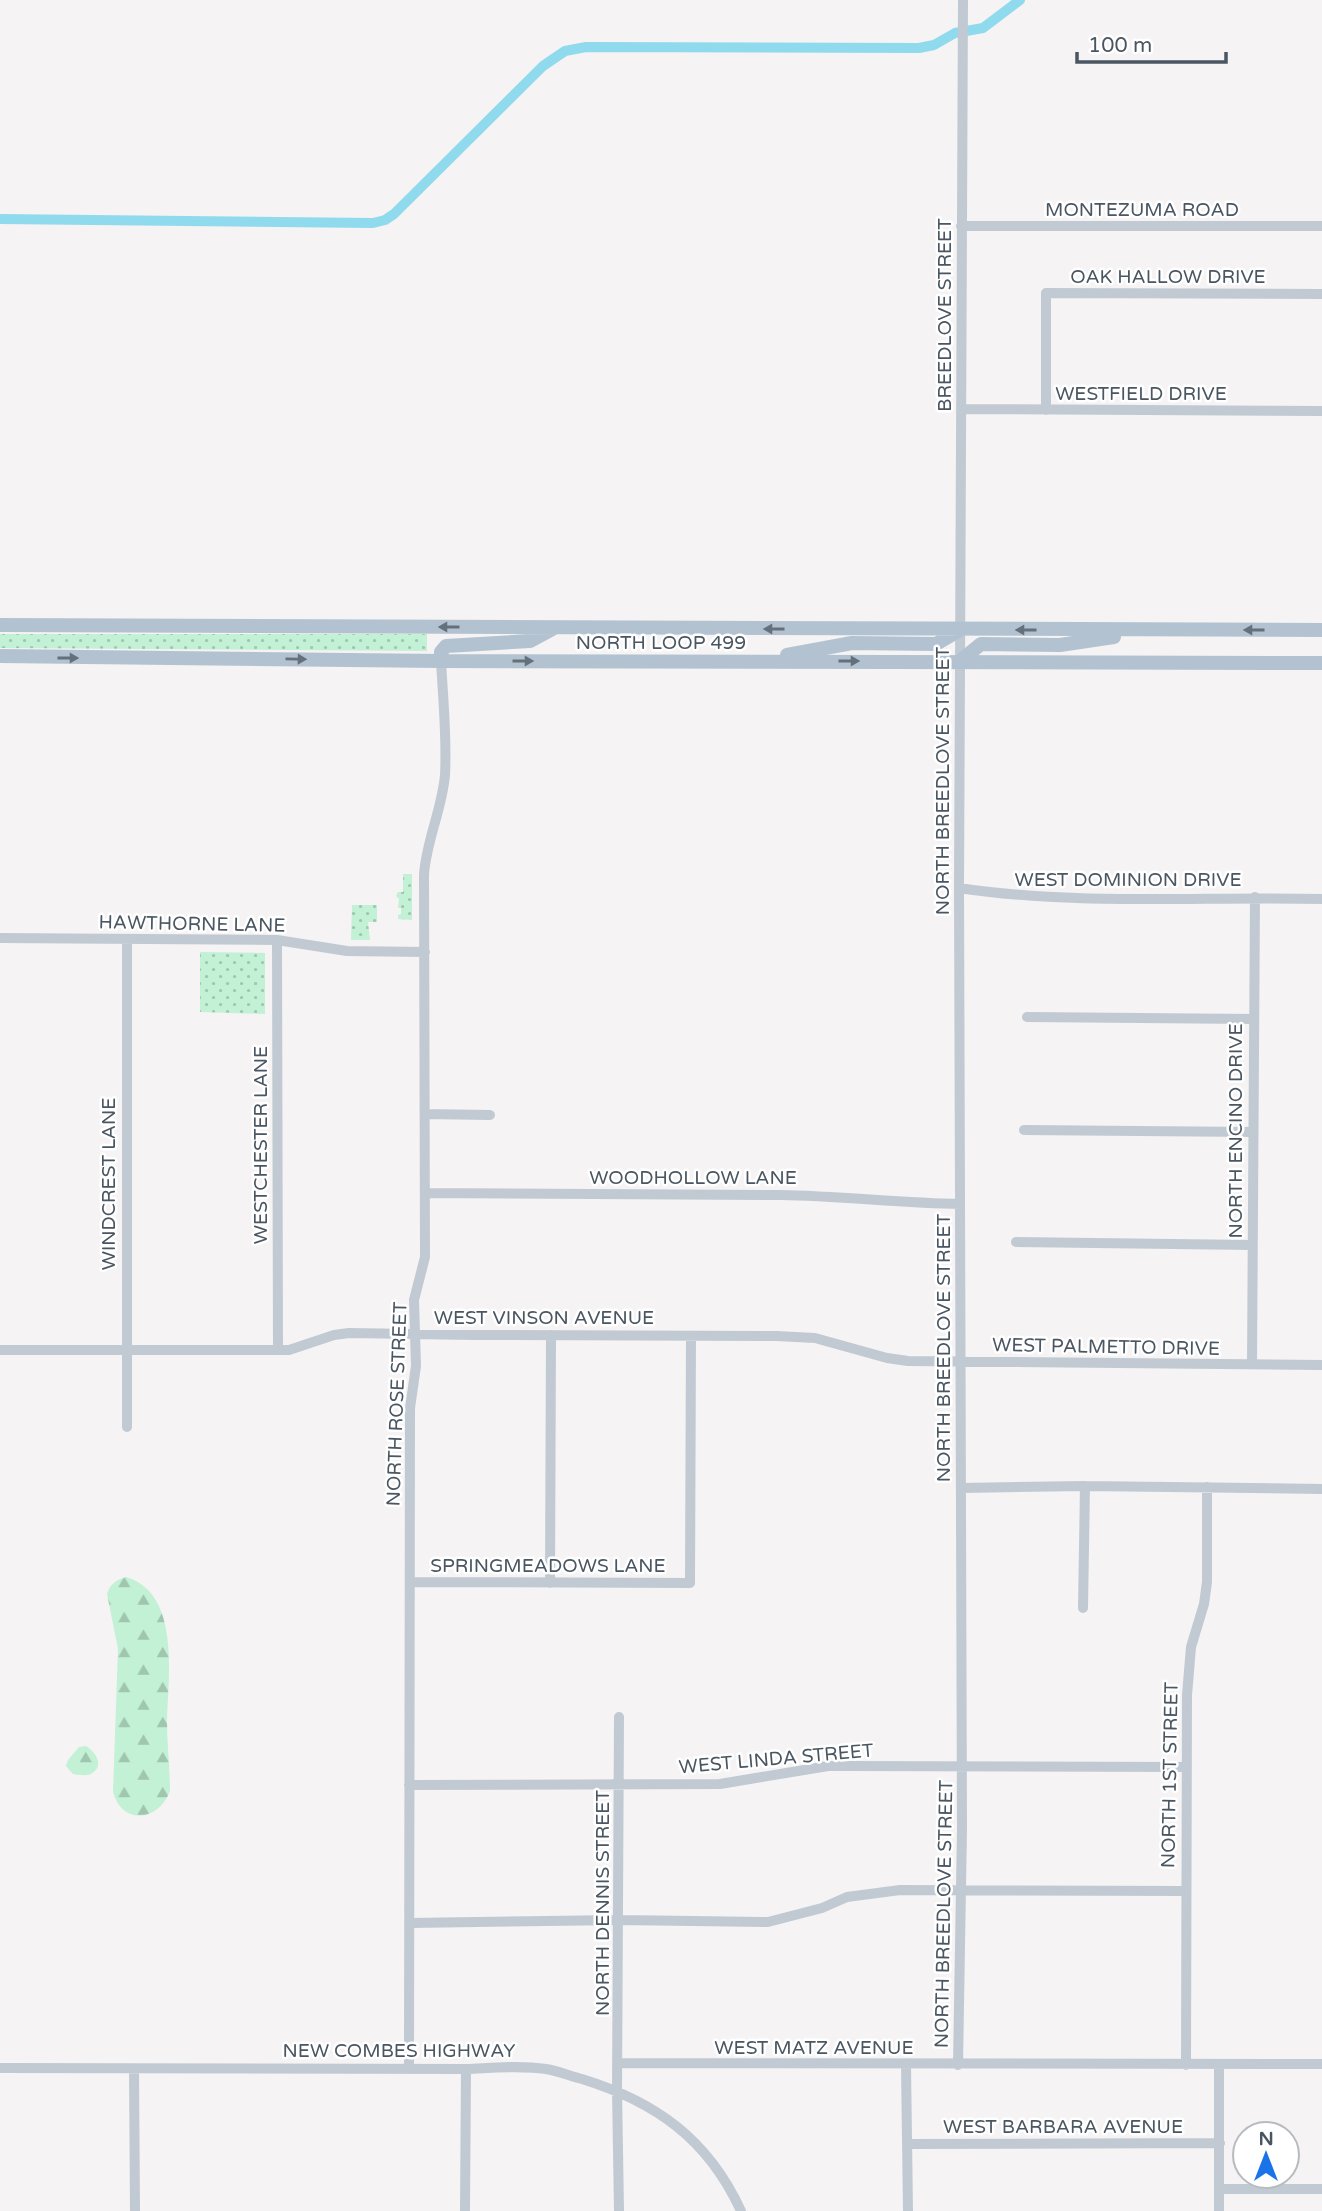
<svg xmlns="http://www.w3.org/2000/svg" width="1322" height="2211" font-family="'Varela Round',sans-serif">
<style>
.grass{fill:url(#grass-dots)}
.forest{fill:url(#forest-firs)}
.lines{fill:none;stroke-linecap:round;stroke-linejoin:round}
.canal{stroke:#90daee;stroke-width:10}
.minor{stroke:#c1cad2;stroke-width:10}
.major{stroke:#b3c2d1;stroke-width:14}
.oneway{fill:#64717d}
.labels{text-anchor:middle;stroke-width:5;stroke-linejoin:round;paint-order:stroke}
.street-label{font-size:19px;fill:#4a5661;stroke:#fff}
</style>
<defs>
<pattern id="grass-dots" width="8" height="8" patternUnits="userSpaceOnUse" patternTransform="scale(1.75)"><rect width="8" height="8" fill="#c3f1d5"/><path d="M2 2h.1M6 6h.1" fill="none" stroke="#a0c6b0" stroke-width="1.8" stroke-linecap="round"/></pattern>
<pattern id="forest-firs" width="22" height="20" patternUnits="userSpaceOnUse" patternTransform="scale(1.75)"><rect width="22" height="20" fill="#c3f1d5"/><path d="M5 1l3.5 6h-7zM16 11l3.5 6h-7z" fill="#a0c6b0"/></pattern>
</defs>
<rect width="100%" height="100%" fill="#f5f3f3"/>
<path class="grass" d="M 0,634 L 427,634 L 427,651 L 0,648 Z
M 403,874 L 412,874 L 412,920 L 398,919 L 398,915 L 401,914 L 401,908 L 398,908 L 399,899 L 396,896 L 398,892 L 403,892 Z
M 352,905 L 377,905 L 377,922 L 368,922 L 370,940 L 351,940 Z
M 200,952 L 265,953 L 265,1014 L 200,1012 Z"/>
<path class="forest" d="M 126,1577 C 181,1593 168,1677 167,1721 C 167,1744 170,1768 170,1791 C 159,1821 122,1826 113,1792 L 118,1649 L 107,1594 C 110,1584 116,1580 126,1577 Z
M 86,1746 C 96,1752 105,1766 91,1774 C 86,1776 79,1775 73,1774 L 66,1766 L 68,1760 L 79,1747 Z"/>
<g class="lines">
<path class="canal" d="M 0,219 L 373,223 L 385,220 L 394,214 L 543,66 L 565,51 L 586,47 L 919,48 L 934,45 L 955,33 L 983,28 L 1020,0"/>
<path class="minor" d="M 961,226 L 1322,226
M 961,409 L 1322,411
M 1046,410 L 1046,293 L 1322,294
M 959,888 C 1079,906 1201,896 1322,899
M 0,938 L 277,940 L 347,951 L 425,952
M 127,940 L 127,1427
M 277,940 L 278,1350
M 1027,1017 L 1253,1019
M 425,1114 L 490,1115
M 1024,1130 L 1253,1132
M 425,1193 L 781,1195 C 841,1196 900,1203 960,1204
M 1016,1242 L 1252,1245
M 0,1350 L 289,1350 L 334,1335 L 349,1333 L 475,1335 L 776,1336 L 815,1338 L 887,1358 L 908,1361 L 1322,1365
M 1252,1364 L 1255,897
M 962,1488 L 1085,1486 L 1322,1489
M 410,1582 L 690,1583 L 691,1336
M 550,1583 L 551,1335
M 1083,1608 L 1085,1486
M 619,1717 L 617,2090 L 619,2211
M 409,1785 L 720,1784 L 828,1766 L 849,1766 L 1187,1767
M 410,1923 L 619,1920 L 768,1922 L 822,1908 L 847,1897 L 900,1890 L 1185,1891
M 618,2063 L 1322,2064
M 906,2065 L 908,2211
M 958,2065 L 962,1828 L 959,888 L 963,0
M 1186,2065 L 1187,1695 L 1191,1647 L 1204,1604 L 1207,1582 L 1207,1487
M 0,2068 L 466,2069 C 492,2068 520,2065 546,2069 C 558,2071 570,2076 582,2079 C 656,2102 708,2139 741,2211
M 134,2069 L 135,2211
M 409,2069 L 410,1408 L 416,1366 L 414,1300 L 425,1257 L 424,875 C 426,841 442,810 445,775 C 447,737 443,698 441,661
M 907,2144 L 1220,2143
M 1219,2189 L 1322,2189
M 465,2211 L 466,2069
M 1219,2211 L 1219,2065"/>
<path class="major" d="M 0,625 L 1322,630
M 787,655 L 852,643 L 936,644 L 960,630
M 0,656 L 441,661 L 1322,663
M 441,661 L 441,652 L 446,646 L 530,641 L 554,628
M 960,661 L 981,644 L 1060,645 L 1114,637"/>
</g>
<defs><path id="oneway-solid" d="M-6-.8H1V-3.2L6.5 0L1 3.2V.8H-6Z" transform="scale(1.75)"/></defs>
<g class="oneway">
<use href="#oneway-solid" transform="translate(449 627) rotate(-180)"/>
<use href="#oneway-solid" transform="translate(774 629) rotate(-180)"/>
<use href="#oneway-solid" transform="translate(1026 630) rotate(-180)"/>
<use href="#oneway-solid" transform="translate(1254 630) rotate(-180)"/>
<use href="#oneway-solid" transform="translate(68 658)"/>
<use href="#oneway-solid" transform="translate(296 659) rotate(1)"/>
<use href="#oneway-solid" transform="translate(523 661)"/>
<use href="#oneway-solid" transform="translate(849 661)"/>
</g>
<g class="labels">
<g class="street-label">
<text x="1142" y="216">MONTEZUMA ROAD</text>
<text x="1168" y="283">OAK HALLOW DRIVE</text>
<text transform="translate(944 315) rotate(-90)" y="7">BREEDLOVE STREET</text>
<text x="1141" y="400">WESTFIELD DRIVE</text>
<text x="661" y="649">NORTH LOOP 499</text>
<text transform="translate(942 781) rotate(-90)" y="7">NORTH BREEDLOVE STREET</text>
<text x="1128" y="886">WEST DOMINION DRIVE</text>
<text transform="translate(192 923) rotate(1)" y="7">HAWTHORNE LANE</text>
<text transform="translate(1235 1131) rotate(-90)" y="7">NORTH ENCINO DRIVE</text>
<text transform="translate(260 1145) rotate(-90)" y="7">WESTCHESTER LANE</text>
<text x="693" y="1184">WOODHOLLOW LANE</text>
<text transform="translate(108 1184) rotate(-90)" y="7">WINDCREST LANE</text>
<text x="544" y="1324">WEST VINSON AVENUE</text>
<text transform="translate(1106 1346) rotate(1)" y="7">WEST PALMETTO DRIVE</text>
<text transform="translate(943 1348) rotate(-90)" y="7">NORTH BREEDLOVE STREET</text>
<text transform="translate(396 1404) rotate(-88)" y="7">NORTH ROSE STREET</text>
<text x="548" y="1572">SPRINGMEADOWS LANE</text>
<text transform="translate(776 1758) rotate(-5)" y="7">WEST LINDA STREET</text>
<text transform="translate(1169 1775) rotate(-89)" y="7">NORTH 1ST STREET</text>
<text transform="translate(602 1903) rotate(-90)" y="7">NORTH DENNIS STREET</text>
<text transform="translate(943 1914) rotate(-89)" y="7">NORTH BREEDLOVE STREET</text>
<text x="814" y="2054">WEST MATZ AVENUE</text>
<text x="399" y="2057">NEW COMBES HIGHWAY</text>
<text x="1063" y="2133">WEST BARBARA AVENUE</text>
</g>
</g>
<g transform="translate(1266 2155)"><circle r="33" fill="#ffffff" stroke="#b7bbc0" stroke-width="2"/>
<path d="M0-5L12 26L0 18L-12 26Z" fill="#1a73e8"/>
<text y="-10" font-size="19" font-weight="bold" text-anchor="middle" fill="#4a5661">N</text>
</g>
<path d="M1077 52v10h149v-10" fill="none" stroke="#4a5661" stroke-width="3.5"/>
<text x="1088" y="52" font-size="21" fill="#4a5661" stroke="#ffffff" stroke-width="5" paint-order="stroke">100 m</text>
</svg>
